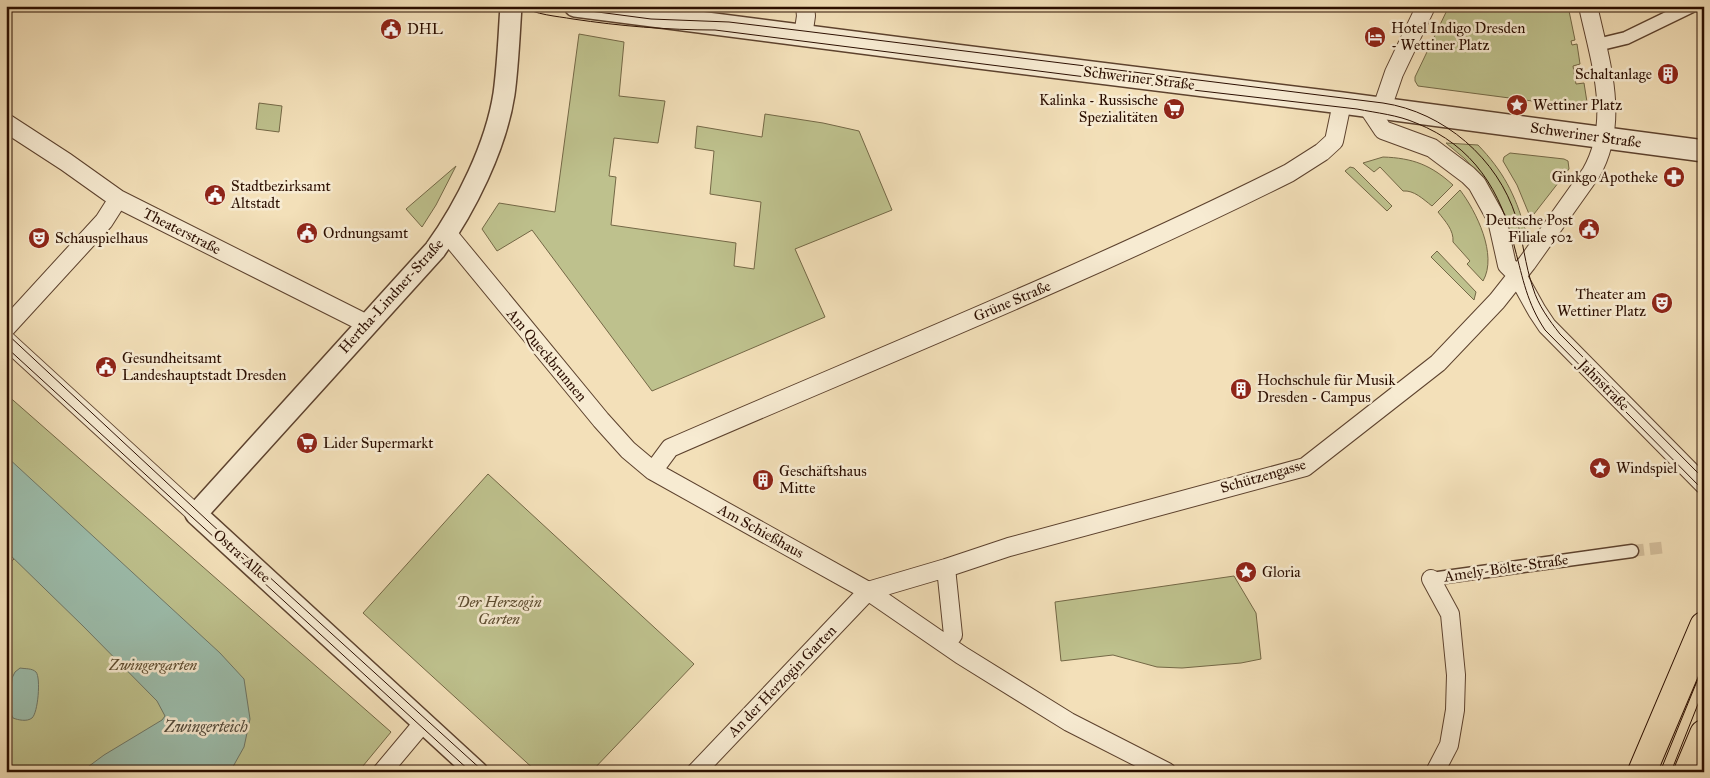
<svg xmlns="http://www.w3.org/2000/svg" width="1710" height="778" font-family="'IM FELL Great Primer',serif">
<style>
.green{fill:#bec18d;stroke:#746846}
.water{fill:#9cbdac;stroke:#6f7767}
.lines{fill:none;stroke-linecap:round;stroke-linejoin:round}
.pedestrian-tunnel{stroke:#d5c09d;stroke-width:12;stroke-dasharray:12 6;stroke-linecap:butt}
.pedestrian-casing{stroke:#5d422e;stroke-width:15}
.minor-casing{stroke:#5d422e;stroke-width:20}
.tertiary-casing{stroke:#5d422e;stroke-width:24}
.primary-casing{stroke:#2b0e00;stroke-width:30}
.pedestrian{stroke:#f7ebd2;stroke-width:12}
.minor{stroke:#f7ebd2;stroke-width:18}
.tertiary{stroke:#f7ebd2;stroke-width:21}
.primary{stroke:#f3e0b9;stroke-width:28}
.tram{stroke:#2b0e00;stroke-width:1}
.labels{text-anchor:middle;stroke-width:5;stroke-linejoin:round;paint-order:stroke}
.poi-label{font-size:15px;fill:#2b0e00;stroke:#f7ebd2;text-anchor:start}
.street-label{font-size:15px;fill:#2b0e00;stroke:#f7ebd2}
.park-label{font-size:15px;font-style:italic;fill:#5e4d31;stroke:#f7ebd2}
.water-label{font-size:16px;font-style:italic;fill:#534b3c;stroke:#f7ebd2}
</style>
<rect width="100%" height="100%" fill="#f3e0b9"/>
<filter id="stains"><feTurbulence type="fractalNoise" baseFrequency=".004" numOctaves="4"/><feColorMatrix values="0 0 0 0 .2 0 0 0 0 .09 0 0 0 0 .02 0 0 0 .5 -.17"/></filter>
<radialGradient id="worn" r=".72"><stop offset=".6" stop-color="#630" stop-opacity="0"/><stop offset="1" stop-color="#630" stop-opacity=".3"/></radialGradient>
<path class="green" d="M 1449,6 L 1568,6 L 1575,40 L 1571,41 L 1572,45 L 1577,44 L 1580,64 L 1573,66 L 1576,84 L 1584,83 L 1587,102 L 1584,105 L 1578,107 L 1418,86 L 1415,81 L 1415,77 Z
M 579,34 L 624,42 L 619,96 L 665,101 L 658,143 L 614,138 L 609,176 L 616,177 L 611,225 L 736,243 L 734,266 L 754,269 L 761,202 L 710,194 L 714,151 L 695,148 L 697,126 L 762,137 L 765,114 L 823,123 L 859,131 L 892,210 L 795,249 L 825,317 L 652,391 L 532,230 L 497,251 L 482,229 L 499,203 L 555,212 Z
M 259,103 L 282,106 L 279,132 L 256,129 Z
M 1446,143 L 1478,145 C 1503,171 1515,194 1525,229 L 1510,248 L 1475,170 L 1465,159 Z
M 1510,153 L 1564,159 L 1568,161 L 1569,169 L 1534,214 L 1532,215 L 1529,214 L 1517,185 L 1503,161 L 1504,157 Z
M 1383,157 C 1413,158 1431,165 1453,185 L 1432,206 C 1423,199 1414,190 1403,191 L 1380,167 L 1374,172 L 1363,163 Z
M 456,166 L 436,205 L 422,227 L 406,209 Z
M 1350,167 L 1354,168 L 1392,206 L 1387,211 L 1345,171 Z
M 1460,190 C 1476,211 1498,255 1483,281 L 1467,264 L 1470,261 L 1453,242 C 1454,230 1445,221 1438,212 Z
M 1437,251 L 1476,292 L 1474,300 L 1431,257 Z
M 6,394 L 391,732 L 358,772 L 6,772 L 6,567 L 14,559 L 6,551 Z
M 488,474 L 694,664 L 591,772 L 537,772 L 363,613 Z
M 1234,576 L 1256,613 L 1261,659 L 1241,663 L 1182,668 L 1157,667 L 1113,655 L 1061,661 L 1055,602 Z"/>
<path class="water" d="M 6,456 L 220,653 L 244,679 L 250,719 L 244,747 L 230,772 L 81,772 L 104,755 L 162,720 L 165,716 L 157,701 L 83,626 L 6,551 Z
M 20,668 C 25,669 32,668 36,672 C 41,678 38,713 32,718 C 27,722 18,720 13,718 L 9,710 L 12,678 L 15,672 Z"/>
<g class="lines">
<path class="pedestrian-tunnel" d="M 1632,551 L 1667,547"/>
<g class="pedestrian-casing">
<path id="pedestrian" d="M 1597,45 L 1626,38 L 1692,6
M 1431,579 L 1632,551"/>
</g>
<g class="minor-casing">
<path id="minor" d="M 803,36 L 806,16 L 805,6
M 1367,106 L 1383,130 L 1432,148 L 1468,175 L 1477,184 L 1497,220 L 1507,265 L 1517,275 L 1537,311 L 1547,326 L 1704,485
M 1382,108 L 1394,73 L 1426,6
M 6,123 L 66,162 L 118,199 L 367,324
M 447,233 L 601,420 L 628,450 L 653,471 L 868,591 L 961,655 L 1069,722 L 1167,772
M 6,328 L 104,221 L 118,199
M 6,340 L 196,514
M 653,471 L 670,448 C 877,358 1087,274 1289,173 L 1322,152 L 1334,141 L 1342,103
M 1431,579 L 1450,614 L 1456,675 L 1455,710 L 1449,745 L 1435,772
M 945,644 L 953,635 L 946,568
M 382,772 L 423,723
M 696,772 L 868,591 L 946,568 L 1009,547 L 1305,467 L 1438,363 L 1497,301 L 1527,263 L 1591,173 C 1621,121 1600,61 1588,6"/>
</g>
<g class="tertiary-casing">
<path id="tertiary" d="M 575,6 L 955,55 L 1342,103 L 1704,151
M 477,772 L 196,514 L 435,250 C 466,207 496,146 504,94 C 508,65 509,35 511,6"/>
</g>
<g class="primary-casing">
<path id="primary" d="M 1642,772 L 1704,626
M 1688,772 L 1704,734"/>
</g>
<use href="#pedestrian" class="pedestrian"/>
<use href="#minor" class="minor"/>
<use href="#tertiary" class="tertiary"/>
<use href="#primary" class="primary"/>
<path class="tram" d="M 521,6 C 536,15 556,16 573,19 C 620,26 667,30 715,30 L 1141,84 L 1357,109 C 1377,113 1398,115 1416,123 C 1474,146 1501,191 1515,249 C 1523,279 1527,303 1545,330 L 1704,491
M 552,6 L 651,19 L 729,22 L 804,31 L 1383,103 C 1444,112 1498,159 1516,217 C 1523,240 1525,265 1533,288 C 1538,305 1549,320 1560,334 L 1704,479
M 6,333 L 222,534 L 484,772
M 6,347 L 471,772
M 1660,772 L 1704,664
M 1671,772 L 1704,689"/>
</g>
<defs>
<g id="civic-disc" transform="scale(1.125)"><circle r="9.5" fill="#8f2418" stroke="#f7ebd2"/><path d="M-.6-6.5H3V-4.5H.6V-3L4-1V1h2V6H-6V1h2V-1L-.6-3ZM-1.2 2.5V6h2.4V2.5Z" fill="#fff"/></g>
<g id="hotel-disc" transform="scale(1.125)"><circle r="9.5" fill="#8f2418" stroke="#f7ebd2"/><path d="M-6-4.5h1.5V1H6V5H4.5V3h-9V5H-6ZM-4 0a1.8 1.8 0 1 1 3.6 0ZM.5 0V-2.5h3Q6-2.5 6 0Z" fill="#fff"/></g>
<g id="building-disc" transform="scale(1.125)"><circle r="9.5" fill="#8f2418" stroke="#f7ebd2"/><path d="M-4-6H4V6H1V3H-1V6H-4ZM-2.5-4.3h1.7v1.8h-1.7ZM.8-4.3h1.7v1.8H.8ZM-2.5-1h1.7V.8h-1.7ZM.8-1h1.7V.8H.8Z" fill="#fff"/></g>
<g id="sight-disc" transform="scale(1.125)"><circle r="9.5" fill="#8f2418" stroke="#f7ebd2"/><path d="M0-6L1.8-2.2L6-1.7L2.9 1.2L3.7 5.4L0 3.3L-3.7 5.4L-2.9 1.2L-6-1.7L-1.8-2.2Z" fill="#fff"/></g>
<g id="supermarket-disc" transform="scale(1.125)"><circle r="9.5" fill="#8f2418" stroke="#f7ebd2"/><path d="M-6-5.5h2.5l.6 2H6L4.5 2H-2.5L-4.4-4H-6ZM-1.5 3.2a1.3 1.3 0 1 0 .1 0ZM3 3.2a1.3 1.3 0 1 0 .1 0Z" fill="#fff"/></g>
<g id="pharmacy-disc" transform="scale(1.125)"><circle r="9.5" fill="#8f2418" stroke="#f7ebd2"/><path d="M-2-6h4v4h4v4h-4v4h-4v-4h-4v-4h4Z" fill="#fff"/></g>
<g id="theatre-disc" transform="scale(1.125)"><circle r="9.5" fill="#8f2418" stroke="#f7ebd2"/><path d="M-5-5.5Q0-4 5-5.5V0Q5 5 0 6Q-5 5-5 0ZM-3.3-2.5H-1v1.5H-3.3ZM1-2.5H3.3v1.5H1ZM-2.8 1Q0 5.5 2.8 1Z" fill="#fff"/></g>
</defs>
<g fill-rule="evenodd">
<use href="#civic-disc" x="391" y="29"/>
<use href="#hotel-disc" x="1375" y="37"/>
<use href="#building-disc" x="1668" y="74"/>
<use href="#sight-disc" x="1517" y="105"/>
<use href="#supermarket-disc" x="1174" y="109"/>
<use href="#pharmacy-disc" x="1674" y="177"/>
<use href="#civic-disc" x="215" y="195"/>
<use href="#civic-disc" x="1589" y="229"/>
<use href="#civic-disc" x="307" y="233"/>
<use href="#theatre-disc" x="39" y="238"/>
<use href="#theatre-disc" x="1662" y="303"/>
<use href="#civic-disc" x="106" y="367"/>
<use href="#building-disc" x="1241" y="389"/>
<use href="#supermarket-disc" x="307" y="443"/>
<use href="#sight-disc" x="1600" y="468"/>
<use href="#building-disc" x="763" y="480"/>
<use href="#sight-disc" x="1246" y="572"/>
</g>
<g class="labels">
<g class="poi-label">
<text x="1391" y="33">Hotel Indigo Dresden<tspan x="1391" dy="17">- Wettiner Platz</tspan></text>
<text x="407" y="34">DHL</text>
<text x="1652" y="79" text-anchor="end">Schaltanlage</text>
<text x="1158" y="105" text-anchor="end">Kalinka - Russische<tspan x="1158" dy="17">Spezialitäten</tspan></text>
<text x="1533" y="110">Wettiner Platz</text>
<text x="1658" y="182" text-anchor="end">Ginkgo Apotheke</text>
<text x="231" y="191">Stadtbezirksamt<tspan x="231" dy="17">Altstadt</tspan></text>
<text x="1573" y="225" text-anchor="end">Deutsche Post<tspan x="1573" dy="17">Filiale 502</tspan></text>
<text x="323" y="238">Ordnungsamt</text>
<text x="55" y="243">Schauspielhaus</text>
<text x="1646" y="299" text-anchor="end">Theater am<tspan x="1646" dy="17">Wettiner Platz</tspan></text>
<text x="122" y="363">Gesundheitsamt<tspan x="122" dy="17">Landeshauptstadt Dresden</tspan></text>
<text x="1257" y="385">Hochschule für Musik<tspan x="1257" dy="17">Dresden - Campus</tspan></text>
<text x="323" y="448">Lider Supermarkt</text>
<text x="1616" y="473">Windspiel</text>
<text x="779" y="476">Geschäftshaus<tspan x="779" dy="17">Mitte</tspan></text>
<text x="1262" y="577">Gloria</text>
</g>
<g class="street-label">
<text transform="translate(1139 78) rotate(7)" y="5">Schweriner Straße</text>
<text transform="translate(1586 135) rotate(8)" y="5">Schweriner Straße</text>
<text transform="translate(182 231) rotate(27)" y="5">Theaterstraße</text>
<text transform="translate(391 296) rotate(-48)" y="5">Hertha-Lindner-Straße</text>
<text transform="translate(1012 301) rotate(-23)" y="5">Grüne Straße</text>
<text transform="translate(547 355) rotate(50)" y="5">Am Queckbrunnen</text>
<text transform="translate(1604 385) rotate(45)" y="5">Jahnstraße</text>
<text transform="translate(1263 476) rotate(-16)" y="5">Schützengasse</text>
<text transform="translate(761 531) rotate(29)" y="5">Am Schießhaus</text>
<text transform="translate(242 556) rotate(42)" y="5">Ostra-Allee</text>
<text transform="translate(1506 568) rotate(-8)" y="5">Amely-Bölte-Straße</text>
<text transform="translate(782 681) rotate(-46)" y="5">An der Herzogin Garten</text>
</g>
<g class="park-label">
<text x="499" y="607">Der Herzogin<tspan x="499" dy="17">Garten</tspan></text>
<text x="153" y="670">Zwingergarten</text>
</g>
<g class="water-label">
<text x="206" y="732">Zwingerteich</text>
</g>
</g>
<rect width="1710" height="778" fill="none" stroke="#f3e0b9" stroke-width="25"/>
<rect x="8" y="8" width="1695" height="763" fill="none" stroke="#2b0e00" stroke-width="2.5"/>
<rect x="12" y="12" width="1685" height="753" fill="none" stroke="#2b0e00"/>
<rect width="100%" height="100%" filter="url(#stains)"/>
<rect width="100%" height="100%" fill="url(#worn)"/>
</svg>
